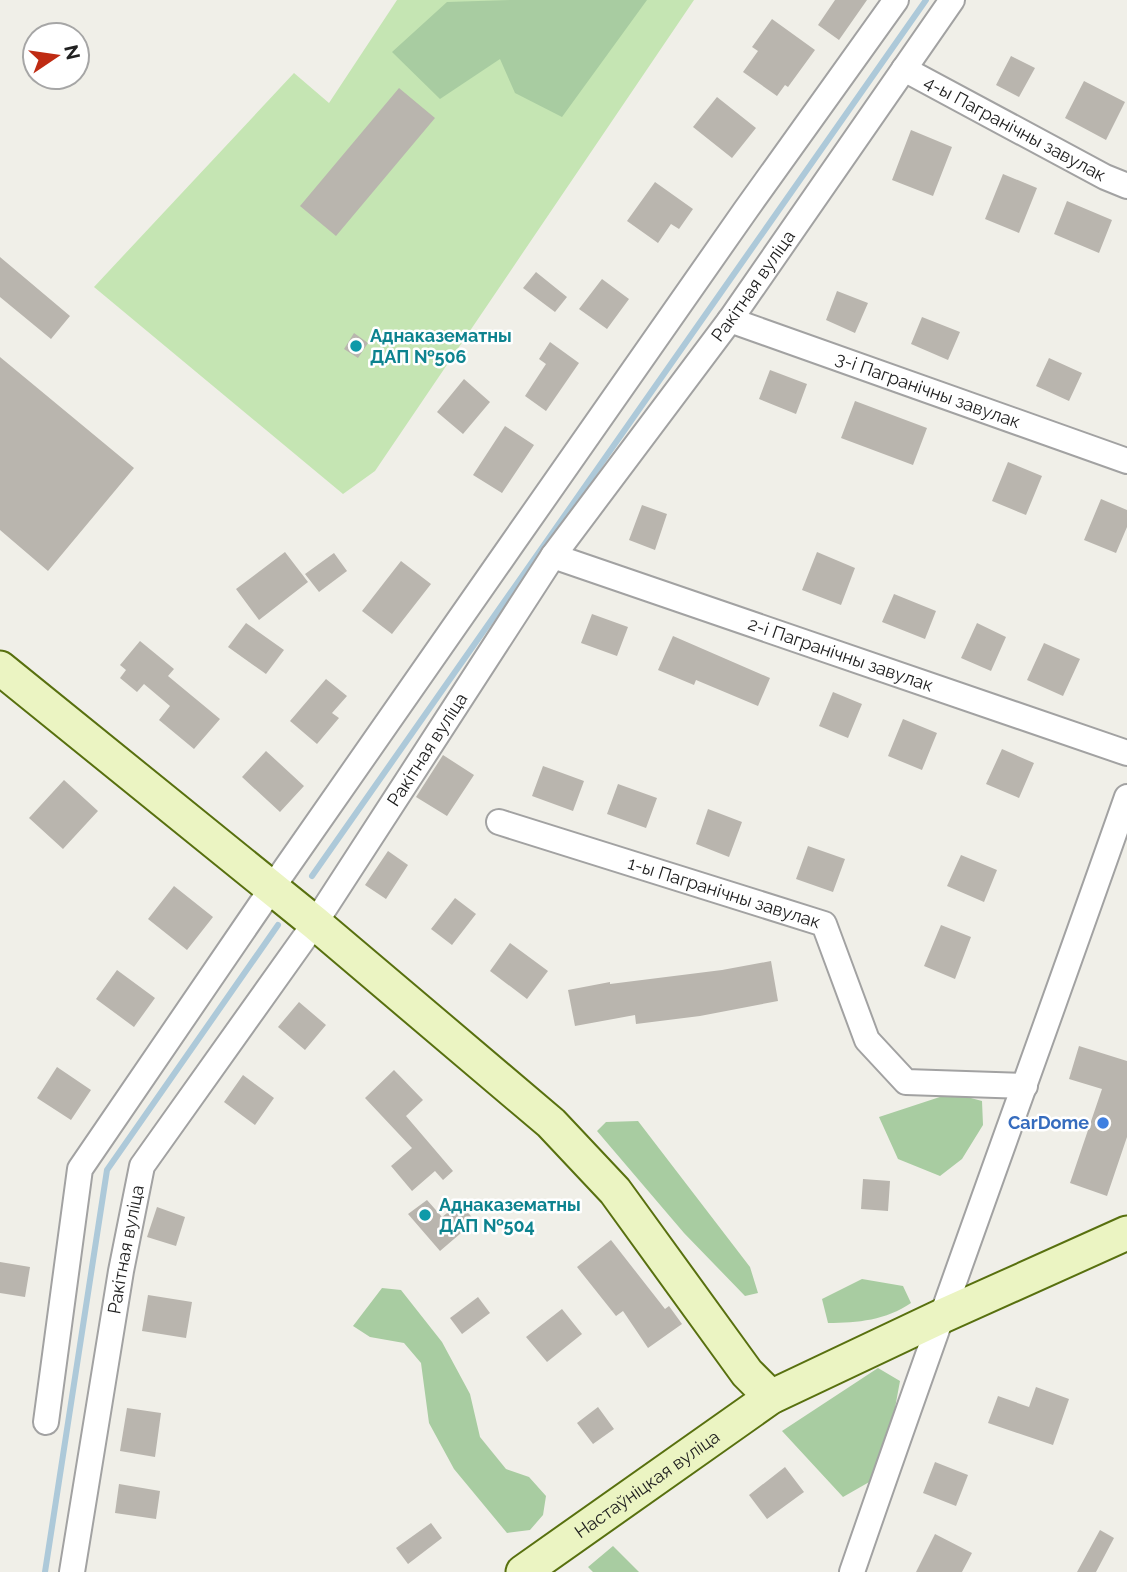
<svg xmlns="http://www.w3.org/2000/svg" width="1127" height="1572" font-family="Raleway,sans-serif">
<style>
.grass{fill:#c5e5b3}
.forest{fill:#a8cca1}
.lines{fill:none;stroke-linecap:round;stroke-linejoin:round}
.stream{stroke:#adc9d9;stroke-width:6}
.building{fill:#b9b5ae}
.street-casing{stroke:#a2a2a2;stroke-width:28}
.secondary-casing{stroke:#58700f;stroke-width:37}
.street{stroke:#fff;stroke-width:24}
.secondary{stroke:#ebf4c2;stroke-width:33}
.culture-dot{fill:#0f9aa8;stroke:#fff;stroke-width:2.5}
.shop-dot{fill:#3f7fe0;stroke:#fff;stroke-width:2.5}
.labels{text-anchor:middle;stroke-width:5;stroke-linejoin:round;paint-order:stroke}
.street-label{font-size:18px;fill:#212121;stroke:#fff}
.culture-label{font-size:18px;font-weight:bold;fill:#0d838f;stroke:#fff;text-anchor:start}
.shop-label{font-size:18px;font-weight:bold;fill:#366cbe;stroke:#fff;text-anchor:end}
</style>
<rect width="100%" height="100%" fill="#f0efe8"/>
<path class="grass" d="M 397,0 L 694,0 L 375,471 L 343,494 L 94,287 L 294,73 L 329,103 Z"/>
<path class="forest" d="M 511,0 L 647,0 L 562,117 L 515,93 L 500,59 L 440,99 L 392,52 L 447,2 Z
M 952,1093 L 982,1101 L 983,1125 L 962,1159 L 940,1176 L 898,1159 L 879,1117 Z
M 638,1121 L 750,1267 L 758,1293 L 745,1296 L 684,1233 L 597,1131 L 606,1122 Z
M 862,1279 L 903,1286 L 911,1303 C 886,1320 858,1323 828,1323 L 822,1299 Z
M 382,1288 L 401,1290 L 442,1342 L 470,1394 L 480,1437 L 506,1469 L 529,1477 L 546,1496 L 543,1515 L 530,1530 L 507,1533 L 454,1469 L 429,1423 L 421,1363 L 404,1343 L 370,1337 L 353,1326 Z
M 878,1368 L 900,1381 L 895,1408 L 871,1481 L 843,1497 L 782,1431 Z
M 613,1546 L 639,1572 L 593,1572 L 588,1567 Z"/>
<g class="lines">
<path class="stream" d="M 312,876 L 926,0
M 45,1572 L 107,1170 L 278,925"/>
</g>
<path class="building" d="M 835,0 L 867,0 L 839,40 L 818,25 Z
M 772,19 L 815,50 L 788,87 L 785,85 L 777,96 L 743,72 L 758,51 L 752,47 Z
M 1011,56 L 1035,68 L 1019,97 L 996,85 Z
M 1084,81 L 1125,102 L 1106,140 L 1065,118 Z
M 399,88 L 435,118 L 336,236 L 300,206 Z
M 717,97 L 756,128 L 732,158 L 693,127 Z
M 911,130 L 952,147 L 933,196 L 892,180 Z
M 1003,174 L 1037,188 L 1019,233 L 985,219 Z
M 655,182 L 693,209 L 679,229 L 671,224 L 658,243 L 627,221 Z
M 1067,201 L 1112,220 L 1099,253 L 1054,234 Z
M 0,257 L 70,316 L 51,339 L 0,297 Z
M 536,272 L 567,297 L 555,312 L 523,288 Z
M 602,279 L 629,299 L 607,329 L 579,309 Z
M 837,291 L 868,303 L 855,333 L 826,320 Z
M 922,317 L 960,332 L 948,360 L 911,344 Z
M 354,333 L 368,343 L 358,358 L 344,349 Z
M 550,342 L 579,363 L 546,411 L 525,396 L 546,364 L 539,359 Z
M 0,357 L 134,468 L 48,571 L 0,530 Z
M 1049,358 L 1082,373 L 1069,401 L 1036,386 Z
M 770,370 L 807,384 L 796,414 L 759,399 Z
M 464,379 L 490,402 L 463,434 L 437,412 Z
M 855,401 L 927,428 L 913,465 L 841,438 Z
M 505,426 L 534,445 L 502,493 L 473,475 Z
M 1008,462 L 1042,476 L 1026,515 L 992,501 Z
M 1101,499 L 1127,510 L 1127,527 L 1116,553 L 1084,540 Z
M 642,505 L 667,514 L 655,550 L 629,540 Z
M 285,552 L 308,582 L 259,620 L 236,589 Z
M 817,552 L 855,568 L 841,605 L 802,590 Z
M 334,553 L 347,571 L 319,592 L 305,574 Z
M 401,561 L 431,584 L 392,634 L 362,611 Z
M 894,594 L 936,611 L 925,639 L 882,622 Z
M 592,614 L 628,627 L 617,656 L 581,643 Z
M 246,623 L 284,650 L 266,674 L 228,647 Z
M 977,623 L 1006,637 L 991,671 L 961,658 Z
M 673,636 L 770,678 L 758,706 L 696,680 L 694,685 L 658,670 Z
M 140,641 L 174,669 L 168,676 L 220,719 L 194,749 L 159,720 L 170,706 L 144,684 L 137,692 L 120,678 L 126,670 L 120,665 Z
M 1044,643 L 1080,659 L 1063,696 L 1027,680 Z
M 326,679 L 347,696 L 332,713 L 339,718 L 317,744 L 290,721 Z
M 833,692 L 862,704 L 848,738 L 819,726 Z
M 903,719 L 937,733 L 922,770 L 888,756 Z
M 1002,749 L 1034,763 L 1019,798 L 986,784 Z
M 266,751 L 304,786 L 280,812 L 242,777 Z
M 443,755 L 474,775 L 447,816 L 416,797 Z
M 543,766 L 584,781 L 573,811 L 532,796 Z
M 64,780 L 98,811 L 63,849 L 29,818 Z
M 618,784 L 657,798 L 646,828 L 607,814 Z
M 708,809 L 742,822 L 729,857 L 696,844 Z
M 808,846 L 845,859 L 833,892 L 796,879 Z
M 388,851 L 408,865 L 386,899 L 365,885 Z
M 961,855 L 997,870 L 984,902 L 947,886 Z
M 174,886 L 213,917 L 187,950 L 148,919 Z
M 455,898 L 476,914 L 452,945 L 431,929 Z
M 941,925 L 971,937 L 955,979 L 924,966 Z
M 510,943 L 548,971 L 527,999 L 490,971 Z
M 771,961 L 778,1001 L 700,1016 L 636,1024 L 635,1015 L 575,1026 L 568,990 L 610,982 L 610,984 L 722,970 Z
M 117,970 L 155,998 L 134,1027 L 96,999 Z
M 299,1002 L 326,1025 L 305,1050 L 278,1027 Z
M 1079,1046 L 1127,1061 L 1127,1137 L 1107,1196 L 1070,1183 L 1102,1089 L 1069,1079 Z
M 57,1067 L 91,1090 L 71,1120 L 37,1098 Z
M 394,1070 L 423,1100 L 406,1116 L 453,1171 L 443,1180 L 435,1171 L 412,1191 L 391,1166 L 412,1148 L 365,1098 Z
M 243,1075 L 274,1098 L 255,1125 L 224,1102 Z
M 863,1179 L 890,1181 L 888,1211 L 861,1209 Z
M 427,1200 L 442,1217 L 460,1203 L 475,1221 L 440,1251 L 408,1214 Z
M 157,1207 L 185,1217 L 176,1246 L 147,1237 Z
M 611,1240 L 665,1309 L 669,1306 L 682,1324 L 648,1348 L 623,1311 L 616,1316 L 577,1267 Z
M 0,1262 L 30,1267 L 25,1297 L 0,1293 Z
M 148,1295 L 192,1302 L 186,1338 L 142,1331 Z
M 478,1297 L 490,1313 L 462,1334 L 450,1318 Z
M 562,1309 L 582,1334 L 547,1362 L 526,1337 Z
M 1036,1387 L 1069,1399 L 1053,1445 L 988,1423 L 998,1396 L 1029,1407 Z
M 598,1407 L 614,1429 L 593,1444 L 577,1423 Z
M 127,1408 L 161,1413 L 155,1457 L 120,1451 Z
M 935,1462 L 968,1475 L 956,1506 L 923,1493 Z
M 785,1467 L 804,1492 L 767,1519 L 749,1495 Z
M 119,1484 L 160,1491 L 156,1519 L 115,1513 Z
M 431,1523 L 442,1538 L 408,1564 L 396,1548 Z
M 1100,1530 L 1114,1538 L 1096,1572 L 1077,1572 Z
M 935,1534 L 972,1553 L 962,1572 L 916,1572 Z"/>
<g class="lines">
<g class="street-casing">
<g id="street">
<path id="s1" d="M 904,69 L 1105,177 L 1127,186"/>
<path id="s2" d="M 730,320 L 1127,461"/>
<path id="s3" d="M 553,556 L 1127,753"/>
<path id="s4" d="M 499,822 L 824,924 L 867,1040 L 906,1082 L 1025,1086"/>
<path d="M 46,1422 L 80,1169 L 272,888 L 512,544 L 745,211 L 896,0"/>
<path id="s5" d="M 72,1572 L 121,1271 L 142,1166 L 315,923 L 553,556 L 730,320 L 952,0"/>
<path d="M 852,1572 C 941,1313 1036,1056 1127,797"/>
</g>
</g>
<g class="secondary-casing">
<g id="secondary">
<path d="M 0,668 L 315,923 L 551,1123 L 615,1191 L 747,1373 L 771,1397"/>
<path id="s6" d="M 523,1572 L 771,1397 L 940,1317 L 1127,1233"/>
</g>
</g>
<use href="#street" class="street"/>
<use href="#secondary" class="secondary"/>
</g>
<g class="culture-dot">
<circle cx="356" cy="346" r="7"/>
<circle cx="425" cy="1215" r="7"/>
</g>
<circle class="shop-dot" cx="1103" cy="1123" r="7"/>
<g class="labels">
<g class="street-label">
<text dy="6" stroke="none"><textPath href="#s1" startOffset="126">4-ы Пагранічны завулак</textPath></text>
<text dy="6" stroke="none"><textPath href="#s5" startOffset="1484">Ракітная вуліца</textPath></text>
<text dy="6" stroke="none"><textPath href="#s2" startOffset="210">3-і Пагранічны завулак</textPath></text>
<text dy="6" stroke="none"><textPath href="#s3" startOffset="304">2-і Пагранічны завулак</textPath></text>
<text dy="6" stroke="none"><textPath href="#s5" startOffset="917">Ракітная вуліца</textPath></text>
<text dy="6" stroke="none"><textPath href="#s4" startOffset="236">1-ы Пагранічны завулак</textPath></text>
<text dy="6" stroke="none"><textPath href="#s5" startOffset="327">Ракітная вуліца</textPath></text>
<text dy="6" stroke="none"><textPath href="#s6" startOffset="152">Настаўніцкая вуліца</textPath></text>
</g>
<g class="culture-label">
<text x="370" y="342">Аднаказематны<tspan x="370" dy="21">ДАП №506</tspan></text>
<text x="439" y="1211">Аднаказематны<tspan x="439" dy="21">ДАП №504</tspan></text>
</g>
<g class="shop-label">
<text x="1089" y="1129">CarDome</text>
</g>
</g>
<g transform="translate(56 56) rotate(77)"><circle r="33" fill="#ffffff" stroke="#a6a6a6" stroke-width="2"/>
<path d="M0-5L12 26L0 18L-12 26Z" fill="#bf2b13"/>
<text y="-10" font-size="19" font-weight="bold" text-anchor="middle" fill="#212121">N</text>
</g>
</svg>
